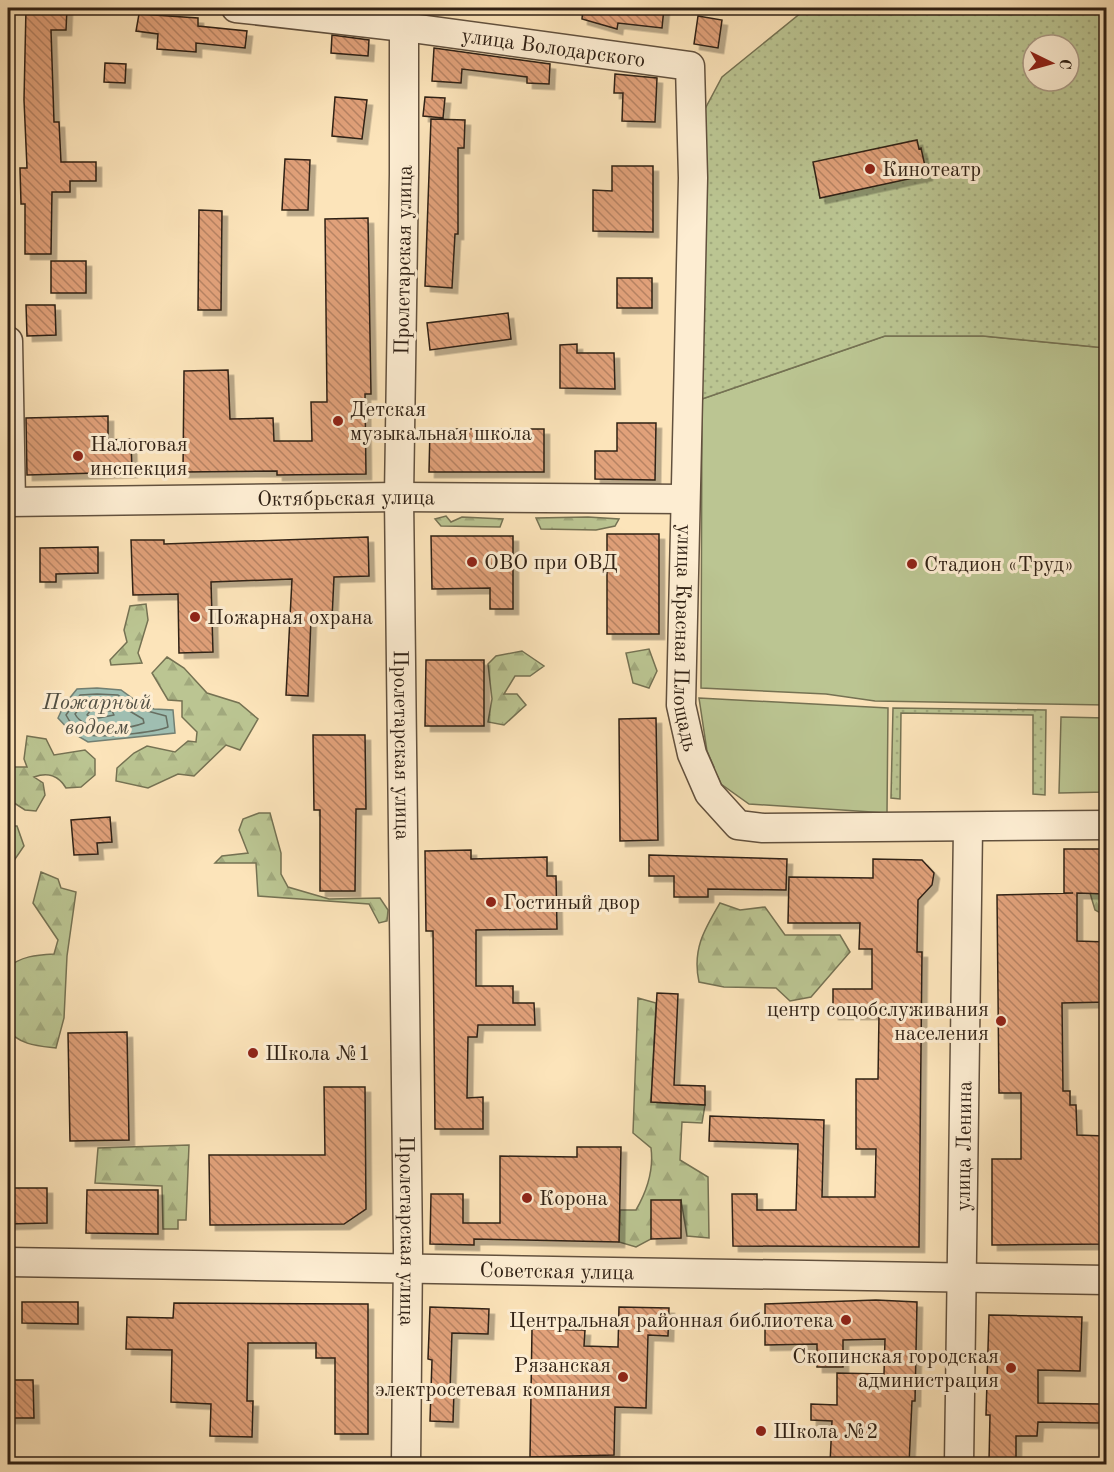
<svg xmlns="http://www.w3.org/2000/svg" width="1114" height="1472" font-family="'Old Standard TT',serif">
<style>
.green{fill:#bbc592;stroke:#757253;stroke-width:1.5}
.forest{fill:url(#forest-firs);stroke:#757253;stroke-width:1.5}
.park{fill:url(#park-dots);stroke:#757253;stroke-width:1.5;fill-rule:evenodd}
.water{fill:#9fbeb1;stroke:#727f72;stroke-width:1.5}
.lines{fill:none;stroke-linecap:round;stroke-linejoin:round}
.shore{stroke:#676f62;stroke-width:1.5}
.building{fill:url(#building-back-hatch);stroke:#2f2014;stroke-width:1.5;filter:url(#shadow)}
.minor-casing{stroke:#62513e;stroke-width:31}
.minor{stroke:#fdedd2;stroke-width:28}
.poi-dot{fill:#8f2418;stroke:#fdedd2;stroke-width:2}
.labels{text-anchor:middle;stroke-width:6;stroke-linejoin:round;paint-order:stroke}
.street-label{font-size:21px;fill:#2f2014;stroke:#fdedd2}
.poi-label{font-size:21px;fill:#2f2014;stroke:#fdedd2;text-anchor:start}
.water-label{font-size:22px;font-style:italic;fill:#514f43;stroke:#fdedd2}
</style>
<defs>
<pattern id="forest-firs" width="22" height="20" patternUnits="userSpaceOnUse" patternTransform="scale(1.5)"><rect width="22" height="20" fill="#bbc592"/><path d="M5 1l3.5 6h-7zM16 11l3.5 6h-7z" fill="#a1a97d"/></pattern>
<pattern id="park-dots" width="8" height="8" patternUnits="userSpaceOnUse" patternTransform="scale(1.5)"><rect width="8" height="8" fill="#bbc592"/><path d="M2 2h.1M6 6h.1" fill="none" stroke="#a1a97d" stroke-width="1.8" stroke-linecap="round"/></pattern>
<pattern id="building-back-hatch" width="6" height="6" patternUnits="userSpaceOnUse" patternTransform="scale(1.5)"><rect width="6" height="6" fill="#e1a17a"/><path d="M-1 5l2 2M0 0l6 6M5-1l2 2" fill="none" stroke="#b78363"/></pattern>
<filter id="shadow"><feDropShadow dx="5.5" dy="5.5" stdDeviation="0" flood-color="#0004"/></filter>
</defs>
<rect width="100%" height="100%" fill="#fce4ba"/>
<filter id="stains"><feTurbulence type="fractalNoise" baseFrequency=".00333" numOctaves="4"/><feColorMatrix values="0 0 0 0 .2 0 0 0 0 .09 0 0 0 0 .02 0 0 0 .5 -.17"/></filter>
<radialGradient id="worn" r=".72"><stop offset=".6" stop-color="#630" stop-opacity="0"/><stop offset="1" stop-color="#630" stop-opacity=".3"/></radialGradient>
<path class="green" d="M 885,336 L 983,336 L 1106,348 L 1106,705 L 875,701 L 826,694 L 701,688 L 702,399 Z
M 699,698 L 888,708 L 887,813 L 749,804 L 721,784 L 718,777 L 713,777 L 714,767 L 707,751 Z
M 1061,717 L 1106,718 L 1106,792 L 1059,793 Z"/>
<path class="forest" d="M 446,516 L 451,522 L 462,517 L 503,519 L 500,527 L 441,526 L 435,519 Z
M 588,517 L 619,519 L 615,526 L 596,530 L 541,529 L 536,518 Z
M 146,604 L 148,620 L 138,653 L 142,663 L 111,665 L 110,660 L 127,642 L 124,630 L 130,606 Z
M 649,649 L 657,671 L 649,688 L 633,683 L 626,653 Z
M 522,651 L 544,666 L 530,676 L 515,676 L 504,694 L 517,694 L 526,705 L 504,725 L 488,722 L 492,699 L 488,664 L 496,656 Z
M 167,657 L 184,668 L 207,693 L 239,703 L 258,719 L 240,750 L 226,745 L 194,776 L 178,774 L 148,788 L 116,781 L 117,768 L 134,753 L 147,746 L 175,752 L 188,741 L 196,742 L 197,732 L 182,717 L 182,701 L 168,700 L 152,673 Z
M 27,736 L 46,739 L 54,755 L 85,750 L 95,759 L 95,775 L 81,787 L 66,788 C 58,775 48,772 34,777 L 43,783 L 45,795 L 36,811 L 25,810 L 8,799 L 8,770 L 10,767 L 27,767 L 24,759 Z
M 259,813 L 270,813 L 281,853 L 281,874 L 288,887 L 329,899 L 380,898 L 388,910 L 387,921 L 379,923 L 369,904 L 258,896 L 256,863 L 215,863 L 222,856 L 248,853 L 239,830 L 243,819 Z
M 8,826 L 17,826 L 24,846 L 9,868 Z
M 41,872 L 58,879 L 61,888 L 76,892 L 67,956 L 64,1018 L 56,1048 C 39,1046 18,1045 8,1029 L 8,968 C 20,956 37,955 54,954 L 58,940 L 33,903 Z
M 1090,893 L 1106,894 L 1106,916 L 1095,910 Z
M 720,903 L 740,910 L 765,907 L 785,935 L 840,935 L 850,952 L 811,997 L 790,1001 L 776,988 L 724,987 L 699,982 C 692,950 704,930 720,903 Z
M 638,998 L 656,1003 L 651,1102 L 705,1105 L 702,1123 L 682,1122 L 680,1160 L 708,1177 L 709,1238 L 687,1236 L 681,1200 L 651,1239 L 636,1247 L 619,1242 L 620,1210 L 636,1210 C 647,1191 654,1171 651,1148 L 633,1133 Z
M 189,1145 L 186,1220 L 178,1220 L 178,1229 L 163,1229 L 162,1186 L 95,1183 L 98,1148 Z"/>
<path class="park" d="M 807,8 L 1106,8 L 1106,348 L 983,336 L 885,336 L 702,399 L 705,109 L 722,77 ZM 1033,45 L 1069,45 L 1069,81 L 1033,81 Z
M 893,708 L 1046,710 L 1045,795 L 1033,794 L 1033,715 L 901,713 L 900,799 L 891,798 Z"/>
<path class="water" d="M 97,688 L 121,690 L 139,703 L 154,709 L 173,710 L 175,733 L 88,742 L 71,732 L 58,718 L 64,705 L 77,689 Z"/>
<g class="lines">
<path class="shore" d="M 97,694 L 118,695 L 136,708 L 166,716 L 168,727 C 156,732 99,739 87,734 C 78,730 70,724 66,715 L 80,695 Z
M 97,701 L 116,703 L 143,719 L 144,723 C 127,730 84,732 75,714 L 84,703 Z
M 90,711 L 112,711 L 114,715 L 93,719 L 87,715 Z"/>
</g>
<path class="building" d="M 26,8 L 67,8 L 66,30 L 51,30 L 54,122 L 59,122 L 61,162 L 96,162 L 96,181 L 70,181 L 70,192 L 52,192 L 51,254 L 25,254 L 25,204 L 21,204 L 20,168 L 27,168 L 24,100 Z
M 583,8 L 664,8 L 662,28 L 618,23 L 617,29 L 582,19 Z
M 139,14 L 198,18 L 198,26 L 247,31 L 245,48 L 196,43 L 196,52 L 157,49 L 158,34 L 136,31 Z
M 698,16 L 722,20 L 718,48 L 694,44 Z
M 332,35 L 369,40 L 368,56 L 331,53 Z
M 434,48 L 550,64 L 549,84 L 527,83 L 527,77 L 462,69 L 461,83 L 432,81 Z
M 105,63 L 126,64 L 125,83 L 104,82 Z
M 615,74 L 657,78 L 655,122 L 622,121 L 623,93 L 614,93 Z
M 335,97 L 367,100 L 362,139 L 332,136 Z
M 425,97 L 445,98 L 443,118 L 423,116 Z
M 431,119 L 465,120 L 464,148 L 458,148 L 458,234 L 455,234 L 452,288 L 425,286 Z
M 917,140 L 919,149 L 921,148 L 927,175 L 820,198 L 813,162 Z
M 285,159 L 310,160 L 308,210 L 282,210 Z
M 612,166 L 653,166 L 653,232 L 593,231 L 593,190 L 612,191 Z
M 199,210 L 222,211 L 221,310 L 198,310 Z
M 368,218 L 371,394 L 365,394 L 366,474 L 277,475 L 277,471 L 183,472 L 184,371 L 228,370 L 230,419 L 273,418 L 274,441 L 312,441 L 311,402 L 327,402 L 325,219 Z
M 51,261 L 86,261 L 86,293 L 51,293 Z
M 617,278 L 652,278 L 652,308 L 617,308 Z
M 26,305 L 55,305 L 56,335 L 27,336 Z
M 508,313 L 511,339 L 430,350 L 427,323 Z
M 577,344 L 577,353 L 614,353 L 615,389 L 560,388 L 560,345 Z
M 108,416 L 108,440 L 131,439 L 132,472 L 27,475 L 26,418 Z
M 617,423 L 656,423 L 655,480 L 595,479 L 595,451 L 617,451 Z
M 430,429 L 544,429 L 544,472 L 429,472 Z
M 607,534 L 659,534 L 659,634 L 607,634 Z
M 431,536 L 513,536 L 513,609 L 490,609 L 490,588 L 432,589 Z
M 368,537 L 369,576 L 334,577 L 332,619 L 311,618 L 308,696 L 286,695 L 292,579 L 211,582 L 213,652 L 179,653 L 178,594 L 133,595 L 131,540 L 164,540 L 164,544 Z
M 98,547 L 98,573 L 56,574 L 56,582 L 40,582 L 40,548 Z
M 426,660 L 484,660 L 484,726 L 425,726 Z
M 656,718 L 658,840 L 620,841 L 619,719 Z
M 313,735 L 365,735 L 366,809 L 356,809 L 355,891 L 320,891 L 320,810 L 314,810 Z
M 110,817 L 112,842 L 97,843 L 98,854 L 74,855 L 71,820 Z
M 1064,849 L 1107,849 L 1107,894 L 1077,893 L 1077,941 L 1107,942 L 1107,1002 L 1062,1003 L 1063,1091 L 1070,1091 L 1070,1105 L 1076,1105 L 1077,1135 L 1105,1136 L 1107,1244 L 992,1245 L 992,1159 L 1021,1159 L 1021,1093 L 999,1093 L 997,895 L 1073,893 L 1064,893 Z
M 471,850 L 471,859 L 547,857 L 547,876 L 556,876 L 557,929 L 476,930 L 476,986 L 513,986 L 513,1003 L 534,1003 L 535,1025 L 478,1025 L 477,1037 L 468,1037 L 467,1098 L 483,1097 L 483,1129 L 435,1129 L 433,931 L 426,931 L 425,851 Z
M 649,855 L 787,859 L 786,890 L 708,889 L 708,897 L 674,897 L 674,876 L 649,876 Z
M 873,859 L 922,860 L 934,873 L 932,885 L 918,900 L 917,952 L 922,952 L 919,1247 L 733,1246 L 732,1194 L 757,1194 L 757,1210 L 796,1210 L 798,1144 L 709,1141 L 710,1116 L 824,1120 L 822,1197 L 875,1197 L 876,1149 L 856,1149 L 856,1079 L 878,1079 L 879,1014 L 833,1014 L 833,989 L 872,989 L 872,949 L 859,949 L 860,923 L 788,923 L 789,877 L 873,878 Z
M 657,993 L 678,994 L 674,1085 L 705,1086 L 705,1105 L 651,1102 Z
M 127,1032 L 129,1140 L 70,1141 L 68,1033 Z
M 324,1087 L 365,1087 L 366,1209 L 344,1224 L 210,1225 L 209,1155 L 325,1155 Z
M 577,1147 L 621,1147 L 619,1242 L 474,1239 L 474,1245 L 430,1244 L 431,1194 L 463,1194 L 463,1223 L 500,1223 L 500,1156 L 577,1157 Z
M 8,1188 L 47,1188 L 47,1223 L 8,1224 Z
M 87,1190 L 158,1190 L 158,1234 L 86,1233 Z
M 651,1200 L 681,1200 L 681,1238 L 651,1239 Z
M 876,1300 L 917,1302 L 915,1401 L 912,1401 L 909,1464 L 830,1464 L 832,1421 L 811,1420 L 811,1404 L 837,1405 L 837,1373 L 884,1374 L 885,1339 L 843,1340 L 843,1367 L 817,1367 L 817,1344 L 765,1345 L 765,1304 Z
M 22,1302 L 78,1302 L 78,1324 L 22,1323 Z
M 174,1303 L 368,1304 L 368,1434 L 335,1434 L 335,1358 L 316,1358 L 316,1343 L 248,1343 L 247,1401 L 253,1401 L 252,1437 L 210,1436 L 211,1404 L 171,1402 L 172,1350 L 126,1349 L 127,1317 L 173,1318 Z
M 430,1307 L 489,1309 L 488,1334 L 452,1333 L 450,1391 L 454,1391 L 453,1422 L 430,1421 L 432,1360 L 428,1359 Z
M 619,1307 L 669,1308 L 668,1336 L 648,1335 L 646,1408 L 615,1407 L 614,1455 L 530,1457 L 532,1329 L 585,1330 L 584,1346 L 618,1347 Z
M 989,1315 L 1082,1317 L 1080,1371 L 1038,1370 L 1038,1403 L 1100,1404 L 1100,1423 L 1038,1422 L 1037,1436 L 1016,1436 L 1016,1462 L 989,1461 L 990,1415 L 986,1415 Z
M 8,1380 L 33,1380 L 34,1418 L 8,1418 Z"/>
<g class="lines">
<g class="minor-casing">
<g id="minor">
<path id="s1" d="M 236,8 L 404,27 L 690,66 L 693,178 L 681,705 L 692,754 L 709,793 L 738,825 L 763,828 L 1106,825"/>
<path id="s2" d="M 404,27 L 404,174 L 399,497 L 408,1250 L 406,1464"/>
<path d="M 8,341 L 11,502"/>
<path id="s3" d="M 8,502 L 399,497 L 685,499"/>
<path id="s4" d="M 8,1262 L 1106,1280"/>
<path id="s5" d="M 959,1464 L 968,828"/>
</g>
</g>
<use href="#minor" class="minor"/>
</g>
<g class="poi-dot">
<circle cx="870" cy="169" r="6"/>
<circle cx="338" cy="421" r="6"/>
<circle cx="78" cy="456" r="6"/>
<circle cx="472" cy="562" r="6"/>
<circle cx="912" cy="564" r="6"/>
<circle cx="195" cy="617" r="6"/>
<circle cx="491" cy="902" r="6"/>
<circle cx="1001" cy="1021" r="6"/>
<circle cx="253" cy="1053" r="6"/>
<circle cx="527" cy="1198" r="6"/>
<circle cx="846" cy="1320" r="6"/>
<circle cx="1011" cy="1368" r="6"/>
<circle cx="623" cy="1377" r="6"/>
<circle cx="761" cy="1431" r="6"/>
</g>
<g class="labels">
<g class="street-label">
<text dy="7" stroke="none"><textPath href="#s1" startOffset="320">улица Володарского</textPath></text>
<text transform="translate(403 260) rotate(-89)" y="7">Пролетарская улица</text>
<text dy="7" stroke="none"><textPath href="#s3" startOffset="338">Октябрьская улица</textPath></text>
<text dy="7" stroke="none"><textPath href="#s1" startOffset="1030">улица Красная Площадь</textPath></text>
<text dy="7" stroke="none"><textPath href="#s2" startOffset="718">Пролетарская улица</textPath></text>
<text dy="7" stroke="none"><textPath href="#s5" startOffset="318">улица Ленина</textPath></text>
<text dy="7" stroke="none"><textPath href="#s2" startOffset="1204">Пролетарская улица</textPath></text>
<text dy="7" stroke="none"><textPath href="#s4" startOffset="549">Советская улица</textPath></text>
</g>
<g class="poi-label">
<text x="882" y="176">Кинотеатр</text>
<text x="350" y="416">Детская<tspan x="350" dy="24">музыкальная школа</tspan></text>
<text x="90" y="451">Налоговая<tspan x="90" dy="24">инспекция</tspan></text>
<text x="484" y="569">ОВО при ОВД</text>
<text x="924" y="571">Стадион «Труд»</text>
<text x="207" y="624">Пожарная охрана</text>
<text x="503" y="909">Гостиный двор</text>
<text x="989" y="1016" text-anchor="end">центр соцобслуживания<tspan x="989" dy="24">населения</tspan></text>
<text x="265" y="1060">Школа №1</text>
<text x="539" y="1205">Корона</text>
<text x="834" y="1327" text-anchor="end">Центральная районная библиотека</text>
<text x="999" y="1363" text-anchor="end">Скопинская городская<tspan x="999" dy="24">администрация</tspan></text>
<text x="611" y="1372" text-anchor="end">Рязанская<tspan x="611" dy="24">электросетевая компания</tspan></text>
<text x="773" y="1438">Школа №2</text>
</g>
<g class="water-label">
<text x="97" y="709">Пожарный<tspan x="97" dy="25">водоем</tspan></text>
</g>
</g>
<rect width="1114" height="1472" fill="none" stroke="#fce4ba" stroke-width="30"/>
<rect x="9" y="9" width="1096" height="1454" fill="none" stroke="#2f2014" stroke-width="3"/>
<rect x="15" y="15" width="1084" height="1442" fill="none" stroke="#2f2014" stroke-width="1.5"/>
<g transform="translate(1051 63) rotate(95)"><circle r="28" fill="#fdedd2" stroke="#ab9b86" stroke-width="1.5"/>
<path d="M0-4.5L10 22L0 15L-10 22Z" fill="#8f2418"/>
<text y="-9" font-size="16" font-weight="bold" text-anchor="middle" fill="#2f2014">С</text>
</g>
<rect width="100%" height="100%" filter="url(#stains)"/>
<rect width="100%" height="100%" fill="url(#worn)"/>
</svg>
